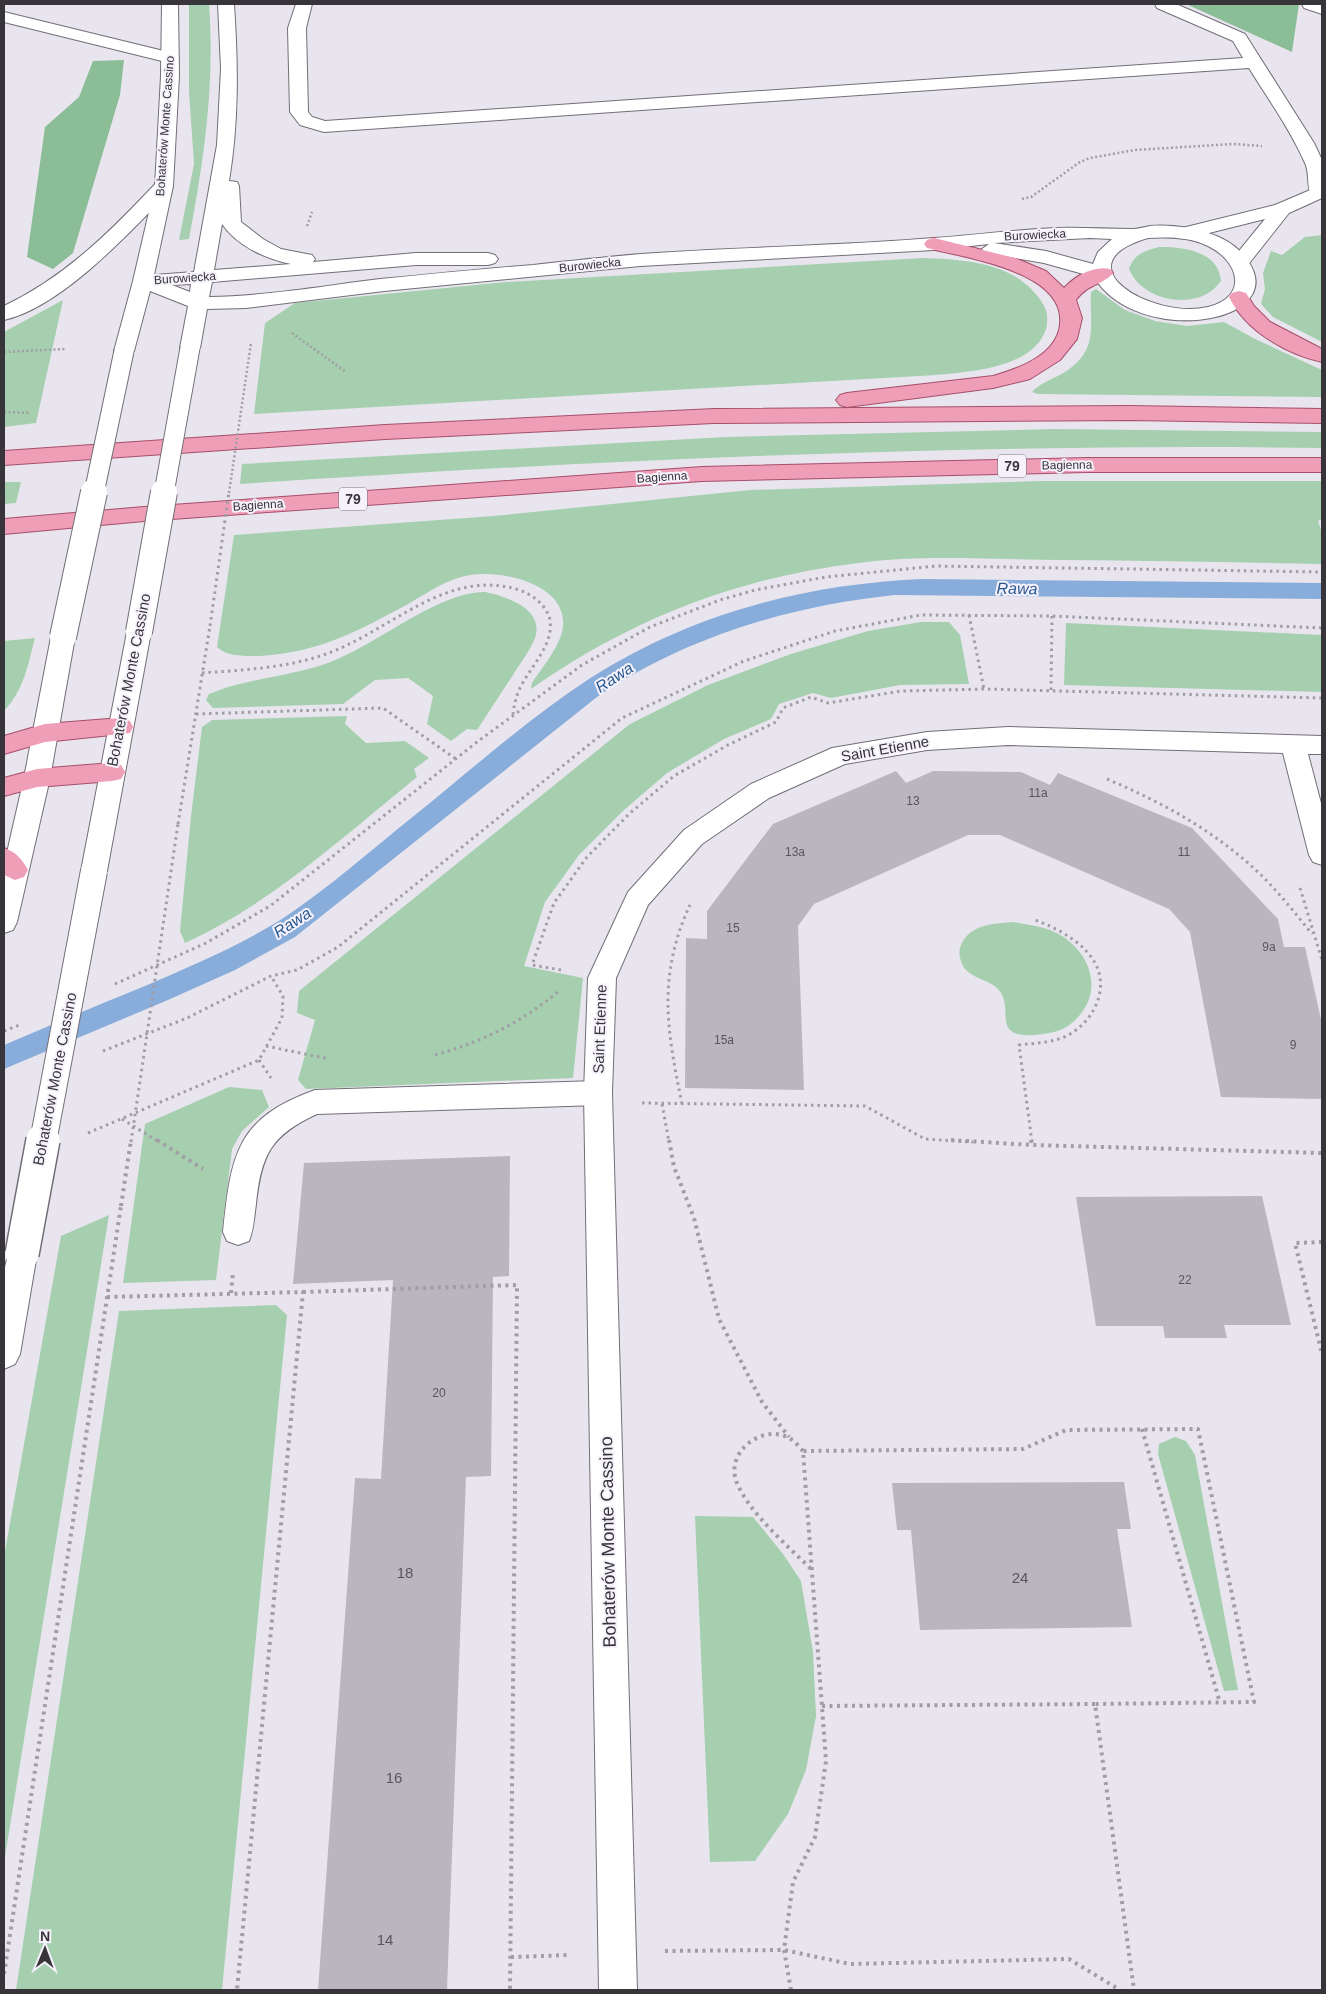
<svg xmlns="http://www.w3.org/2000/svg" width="1326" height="1994" font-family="Arial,sans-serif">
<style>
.green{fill:#a5cfae}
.forest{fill:#8bbd96}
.water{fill:#89adda}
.building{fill:#bab6c0}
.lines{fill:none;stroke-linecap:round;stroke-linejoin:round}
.service-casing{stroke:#726e78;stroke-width:2}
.minor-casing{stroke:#726e78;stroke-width:2}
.tertiary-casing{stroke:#726e78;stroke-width:2}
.primary-casing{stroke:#a64f6b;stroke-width:2}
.path-far2{stroke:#a09da4;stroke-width:2.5;stroke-dasharray:2 2.5;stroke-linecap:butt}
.path-far1{stroke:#a09da4;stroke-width:3;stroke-dasharray:2.5 4;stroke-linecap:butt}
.path{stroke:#a09da4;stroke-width:4;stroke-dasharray:3 4.5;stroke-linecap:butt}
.service{fill:#fff;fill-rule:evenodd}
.minor{fill:#fff;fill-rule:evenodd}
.tertiary{fill:#fff;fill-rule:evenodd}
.primary{fill:#ee9eb6;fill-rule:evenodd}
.tertiary-bridge-far2-casing{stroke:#726e78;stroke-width:21;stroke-linecap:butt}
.tertiary-bridge-far1-casing{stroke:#726e78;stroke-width:28;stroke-linecap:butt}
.tertiary-bridge-casing{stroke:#726e78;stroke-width:36;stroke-linecap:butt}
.path-bridge-far2{stroke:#a09da4;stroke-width:2.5;stroke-dasharray:2 2.5;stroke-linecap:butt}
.path-bridge-far1{stroke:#a09da4;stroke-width:3;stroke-dasharray:2.5 4;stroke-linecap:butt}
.path-bridge{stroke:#a09da4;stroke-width:4;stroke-dasharray:3 4.5;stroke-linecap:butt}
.tertiary-bridge-far2{stroke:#fff;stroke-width:19}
.tertiary-bridge-far1{stroke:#fff;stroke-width:26}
.tertiary-bridge{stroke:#fff;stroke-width:33}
.labels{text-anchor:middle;stroke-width:4;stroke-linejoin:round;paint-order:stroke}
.far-street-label{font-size:12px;fill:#373539;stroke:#f6f2fc}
.number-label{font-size:12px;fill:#58555b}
.shield{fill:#f6f2fc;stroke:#706e74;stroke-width:1}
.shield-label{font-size:14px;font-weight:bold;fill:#373539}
.street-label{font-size:15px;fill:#373539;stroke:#f6f2fc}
.near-number-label{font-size:15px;fill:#58555b}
.water-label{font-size:16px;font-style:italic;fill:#285891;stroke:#f6f2fc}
.near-street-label{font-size:18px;fill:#373539;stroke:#f6f2fc}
</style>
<rect width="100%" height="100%" fill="#e9e5ef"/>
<path class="green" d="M 189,4 L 209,4 C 215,86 204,159 189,239 L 179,240 L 194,164 L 189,91 Z
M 1322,235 L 1322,342 L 1273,317 L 1261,304 L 1265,289 L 1263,273 L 1271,251 L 1282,255 L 1305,237 Z
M 1159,247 C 1185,247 1218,251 1221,281 C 1200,312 1143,303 1129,269 C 1134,254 1144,251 1159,247 Z
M 924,258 C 948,259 972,260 996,268 C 1015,274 1032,286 1043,304 C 1048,312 1048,321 1046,329 C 1034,368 969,372 936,375 L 254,414 L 265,323 L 295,303 L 506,282 Z
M 1096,289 L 1125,310 L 1155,321 L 1187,326 L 1224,322 L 1255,339 L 1322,370 L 1322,397 L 1038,394 L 1032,392 C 1040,383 1055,378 1065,372 C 1100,349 1089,325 1091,292 Z
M 63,300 L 36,423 L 4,427 L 4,332 Z
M 1054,429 L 1322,432 L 1322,448 C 961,443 600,460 240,484 L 242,464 L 725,437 Z
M 1042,481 L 1322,481 L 1322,519 L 1318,521 L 1322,533 L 1322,564 C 1236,562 1150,561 1063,560 C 995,560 925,554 858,563 C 736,578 631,619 531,689 L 532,683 C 543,666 560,647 563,627 C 568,581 491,566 458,578 C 441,583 424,595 408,604 C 356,632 320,652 260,656 C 246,656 227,657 217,647 L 234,535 L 494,516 L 750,490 Z
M 4,482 L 21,482 L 16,503 L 4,504 Z
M 485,592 C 506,596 545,609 535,638 C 530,651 520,663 513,675 C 501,693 489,712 477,730 L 467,729 L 451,741 L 427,724 L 433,696 L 408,678 L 375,680 L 343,704 L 213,708 L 206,700 L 209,694 L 225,688 C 258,678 293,675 325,664 C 373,648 438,591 485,592 Z
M 921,622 L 949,622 L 960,635 L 969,684 L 900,685 L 831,698 L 813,693 L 779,704 L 771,719 L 724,739 L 667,773 L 623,811 L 579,855 L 545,902 L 524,966 L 583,978 L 573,1078 L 306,1089 L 298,1080 L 315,1020 L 297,1013 L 299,991 L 630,724 L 708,685 L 791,654 L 868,631 Z
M 1066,623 L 1322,635 L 1322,692 L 1064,685 Z
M 35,638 C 28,665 24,690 4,711 L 4,641 Z
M 347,716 L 345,724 L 366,743 L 405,741 L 429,758 L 414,769 L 417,777 C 344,836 271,904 185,943 L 180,931 L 191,816 L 202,727 L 212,720 Z
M 1014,922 C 1023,924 1034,925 1044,928 C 1090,942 1111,995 1068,1026 C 1060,1032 1045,1034 1035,1035 C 988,1038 1017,1007 997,988 C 988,980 974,979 965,969 C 961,964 958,953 960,948 C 968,924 992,924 1014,922 Z
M 229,1087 L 262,1090 L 269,1107 L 242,1131 L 232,1149 L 216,1280 L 123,1283 L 145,1124 Z
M 109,1215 L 4,1863 L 4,1557 L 61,1236 Z
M 276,1305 L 287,1315 L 222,1990 L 16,1990 L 119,1311 Z
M 1175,1437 L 1186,1441 L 1195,1455 L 1238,1690 L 1224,1691 L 1158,1454 L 1159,1444 Z
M 695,1516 L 753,1517 L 783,1554 L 801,1581 L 813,1652 L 816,1716 L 806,1770 L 788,1814 L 755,1861 L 710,1862 Z"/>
<path class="forest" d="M 1186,4 L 1299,4 L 1292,52 Z
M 124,60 L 120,95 L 73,253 L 53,269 L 27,257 L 45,127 L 79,97 L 93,61 Z"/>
<path class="water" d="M 923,579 L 1322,583 L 1322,599 L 895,595 C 789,606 686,637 597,697 L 295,937 L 235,970 L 168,1000 L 4,1069 L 4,1045 C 51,1025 98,1005 145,986 C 191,966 239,946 282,919 C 329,888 371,850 415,815 C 472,769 528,719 589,679 C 690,614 804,584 923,579 Z"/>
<path class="building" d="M 896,771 L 906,783 L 933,771 L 1021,772 L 1050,785 L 1058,773 L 1192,828 L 1278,919 L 1284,947 L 1305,947 L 1322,1024 L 1322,1099 L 1221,1097 L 1190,932 L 1169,909 L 1000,835 L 968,835 L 814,904 L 798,926 L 804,1090 L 685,1088 L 686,938 L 707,939 L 707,911 L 773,824 Z
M 510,1156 L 509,1276 L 493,1277 L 491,1476 L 466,1477 L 447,1990 L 318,1990 L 355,1478 L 381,1479 L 393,1280 L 293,1284 L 304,1163 Z
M 1262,1196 L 1291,1325 L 1224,1325 L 1227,1338 L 1165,1338 L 1163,1326 L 1096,1326 L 1076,1197 Z
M 1124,1482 L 1131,1529 L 1117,1529 L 1132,1627 L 920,1630 L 911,1530 L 897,1530 L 892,1483 Z"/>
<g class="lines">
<g class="service-casing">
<path id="service" d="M 296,4 L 312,4 L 306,28 L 308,112 L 312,117 L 325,121 L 1243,58 L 1233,41 L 1157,8 L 1155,4 L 1176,4 L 1245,34 L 1314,143 L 1322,160 L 1322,198 L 1312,197 C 1306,187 1310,173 1305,163 C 1290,129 1268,99 1249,68 L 324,132 L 300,125 L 290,112 L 288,28 Z
M 1302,4 L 1322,4 L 1322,14 L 1304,8 Z
M 4,12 L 176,54 L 179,58 L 176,62 L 170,63 L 4,22 Z
M 164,180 L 171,182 L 173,186 L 171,190 C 130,232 62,307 4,320 L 4,306 C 65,277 111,231 157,182 Z
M 598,1081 L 608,1084 L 612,1093 L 608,1102 L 598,1105 L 317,1114 C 271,1135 261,1155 256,1204 C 254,1217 254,1229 249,1241 L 238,1245 L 227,1241 L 223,1232 C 231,1155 236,1118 315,1090 Z"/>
</g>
<g class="minor-casing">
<path id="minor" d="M 1322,185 L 1322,198 L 1289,213 L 1247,266 L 1233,266 L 1230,262 L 1265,219 L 1185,239 L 1178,237 L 1175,233 L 1178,229 L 1275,205 Z
M 1008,727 L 1322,736 L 1322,754 L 1308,754 L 1322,807 L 1322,865 L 1313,862 L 1309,855 L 1283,753 L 1008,745 L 927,750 L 845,764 L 769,798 L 702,844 L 648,905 L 616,978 L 612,1093 L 637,1990 L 599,1990 L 584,1093 L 588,978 L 628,892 L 684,830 L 751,784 L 832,748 L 927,732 Z"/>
</g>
<g class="tertiary-casing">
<path id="tertiary" d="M 162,4 L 178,4 L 179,76 L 173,186 L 154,275 L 194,272 L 217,145 L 221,69 L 218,4 L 234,4 C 238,64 239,121 229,181 L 237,182 L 239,186 L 241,222 L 263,239 L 281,249 L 312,255 L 315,259 L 313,262 L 416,253 L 488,253 L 495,255 L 498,259 L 495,263 L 488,265 L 416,265 L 212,282 L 209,297 C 267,296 323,286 380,279 C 431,274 482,269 533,265 C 569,261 605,257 641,254 C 739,247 837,246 934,238 C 975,235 1015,230 1055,228 C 1081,227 1106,229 1132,229 C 1138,229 1144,227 1150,226 C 1163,225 1176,226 1189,228 C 1212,233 1234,240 1248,261 C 1291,324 1137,348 1094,277 L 1044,263 L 985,253 L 982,249 L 989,244 L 934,250 L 640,266 L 384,291 L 246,308 L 207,309 L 200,348 L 197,352 L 190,354 L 183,352 L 180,348 L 188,306 L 150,291 L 134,351 L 131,355 L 124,357 L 117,355 L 114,351 L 133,281 L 155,186 L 161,76 ZM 222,224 C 237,246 266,259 291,264 L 214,270 ZM 1090,238 L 1112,239 L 1098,252 L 1093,264 L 1046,251 L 994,243 ZM 1148,238 C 1168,237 1190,237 1208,246 C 1239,261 1249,297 1208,307 C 1151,320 1059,264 1148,238 ZM 191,284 L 190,292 L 172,285 Z
M 139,624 L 147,626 L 151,632 L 107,871 L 103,878 L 94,881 L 85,878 L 81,871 L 127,632 L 131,626 Z
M 63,629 L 71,631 L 75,637 L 50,778 L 17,922 L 13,930 L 4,933 L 4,866 L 24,778 L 51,637 L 55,631 Z
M 22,1240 L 33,1244 L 37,1254 L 20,1354 L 15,1364 L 4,1369 L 4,1271 L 11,1244 Z"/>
</g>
<g class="primary-casing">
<path id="primary" d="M 934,238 L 1015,258 L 1046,271 L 1064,288 C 1075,276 1094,265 1110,269 L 1113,273 C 1105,284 1087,284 1076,300 L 1082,318 L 1077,339 L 1060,360 L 1030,379 L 993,388 L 847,407 L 840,405 L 836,400 L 840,395 L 847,393 L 993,376 C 1017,369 1052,357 1059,330 C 1073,272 966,258 927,248 L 924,244 L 927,240 Z
M 1239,291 L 1246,293 L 1254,306 L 1270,322 L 1322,349 L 1322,362 C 1286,354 1246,331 1229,297 L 1232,293 Z
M 1129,406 L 1322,409 L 1322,423 L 1129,420 L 714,423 L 385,439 L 4,465 L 4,451 L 385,425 L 714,409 Z
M 1087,458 L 1322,458 L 1322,472 L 1087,472 L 702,481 L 144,521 L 4,534 L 4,519 L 144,507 L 702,467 Z
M 121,718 L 130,721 L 133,727 L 130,733 L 45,742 L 4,754 L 4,736 L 45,724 Z
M 112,763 L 121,765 L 125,772 L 121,779 L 112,781 L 37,787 L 4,796 L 4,778 L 37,769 Z
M 4,848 C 16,852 22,859 28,870 L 24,877 L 15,880 L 4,875 Z"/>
</g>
<path class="path-far2" d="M 1022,199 L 1031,197 L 1080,162 L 1090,158 L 1135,150 L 1233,144 L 1262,146
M 307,226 L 312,212
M 292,333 L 346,372
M 4,352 L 65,349
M 4,412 L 30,413"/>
<path class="path-far1" d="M 969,615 L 984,689
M 202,673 C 243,670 287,668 326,654 C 391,631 449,565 522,591 C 534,596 547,606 550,620 C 554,645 530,667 520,688 C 516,697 514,705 513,714
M 1051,690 L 1052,616
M 196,714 L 383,708 L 456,759
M 1107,779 C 1164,803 1218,833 1262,876 C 1280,894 1296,914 1312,934
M 178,824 L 210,626
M 1300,888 L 1322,960
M 561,970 L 532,965 L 554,903 L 587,857 L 629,814 L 674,776 L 726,746 L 776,722 L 783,708 L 811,697 L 828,703 L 901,691 L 984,689 L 1322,698
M 115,984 L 206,943 L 270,906 L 477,742 L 582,665 L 650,627 L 720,600 L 755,590 L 826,577 L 936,566 L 1322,572
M 4,1031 L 22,1024
M 266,1046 L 329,1059
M 103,1051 L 187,1018 L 271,976 L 297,970 L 338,947 L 622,718 L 744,661 L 835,631 L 921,615 L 1052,616 L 1322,628
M 435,1055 C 482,1042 522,1022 559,991
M 259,1060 L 271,1078
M 642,1103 L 865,1106 L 925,1139 L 973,1142
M 662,1104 L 669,1142
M 682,1104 C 667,1031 657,976 690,905
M 122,1119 L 159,1142
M 88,1133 L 259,1060 L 282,1018 L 283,996 L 271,976
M 1032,1142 L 1019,1045 C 1034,1043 1050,1043 1064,1037 C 1078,1031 1090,1019 1096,1005 C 1115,961 1071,933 1035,920"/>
<path class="path" d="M 157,1140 L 203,1169
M 669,1140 L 674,1167 L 694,1218 L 719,1319 L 762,1402 L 789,1437
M 951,1140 L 1032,1145 L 1322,1153
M 1031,1140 L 1032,1145
M 1322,1242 L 1295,1243 L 1322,1354
M 303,1292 L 517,1285 L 510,1990
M 231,1293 L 233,1273
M 107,1297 L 303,1292 L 237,1990
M 1142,1429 L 1220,1703
M 803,1451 C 799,1447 795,1441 789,1438 C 762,1423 724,1453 737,1483 C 750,1514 788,1546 812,1570
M 822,1706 L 1095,1704
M 665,1951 L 784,1950 L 850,1964 L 1069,1959 L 1120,1990
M 511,1957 L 570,1955
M 4,1974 L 121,1206
M 791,1990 L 784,1950 L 793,1882 L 815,1837 L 826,1761 L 803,1451 L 1023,1449 L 1066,1430 L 1198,1429 L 1254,1702 L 1095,1704 L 1134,1990"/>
<use href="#service" class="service"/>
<use href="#minor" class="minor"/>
<use href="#tertiary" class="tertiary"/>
<use href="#primary" class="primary"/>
<g class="tertiary-bridge-far2-casing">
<path id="tertiary-bridge-far2" d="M 94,493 L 124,351
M 164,493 L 190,348"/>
</g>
<g class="tertiary-bridge-far1-casing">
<path id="tertiary-bridge-far1" d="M 139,632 L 164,492
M 63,637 L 94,492
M 43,1142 L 94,871"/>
</g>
<g class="tertiary-bridge-casing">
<path id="tertiary-bridge" d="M 22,1254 L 43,1140"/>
</g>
<path class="path-bridge-far2" d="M 229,493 L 251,343"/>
<path class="path-bridge-far1" d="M 210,626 L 229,492
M 131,1142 L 178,824"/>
<path class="path-bridge" d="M 121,1206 L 131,1140"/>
<use href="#tertiary-bridge-far2" class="tertiary-bridge-far2"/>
<use href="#tertiary-bridge-far1" class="tertiary-bridge-far1"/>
<use href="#tertiary-bridge" class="tertiary-bridge"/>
</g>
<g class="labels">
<g class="far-street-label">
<text transform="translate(165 126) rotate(-86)" y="4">Bohaterów Monte Cassino</text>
<text transform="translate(1035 235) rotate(-3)" y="4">Burowiecka</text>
<text transform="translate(590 265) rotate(-6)" y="4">Burowiecka</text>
<text transform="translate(185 278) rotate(-4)" y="4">Burowiecka</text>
<text transform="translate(1067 465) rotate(-1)" y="4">Bagienna</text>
<text transform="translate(662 477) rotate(-4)" y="4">Bagienna</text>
<text transform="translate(258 505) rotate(-4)" y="4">Bagienna</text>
</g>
<g class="number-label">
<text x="1038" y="797">11a</text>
<text x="913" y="805">13</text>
<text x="795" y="856">13a</text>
<text x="1184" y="856">11</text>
<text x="733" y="932">15</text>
<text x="1269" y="951">9a</text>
<text x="724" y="1044">15a</text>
<text x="1293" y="1049">9</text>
<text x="1185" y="1284">22</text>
<text x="439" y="1397">20</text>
</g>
<g class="shield">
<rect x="998" y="454.5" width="28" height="23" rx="4"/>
<rect x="339" y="487.5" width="28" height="23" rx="4"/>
</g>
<g class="shield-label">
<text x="1012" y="471">79</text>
<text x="353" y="504">79</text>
</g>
<g class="street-label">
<text transform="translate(129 680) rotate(-79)" y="5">Bohaterów Monte Cassino</text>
<text transform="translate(885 749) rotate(-10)" y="5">Saint Etienne</text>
<text transform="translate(600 1029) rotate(-88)" y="5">Saint Etienne</text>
<text transform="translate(55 1079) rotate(-79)" y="5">Bohaterów Monte Cassino</text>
</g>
<g class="near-number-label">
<text x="405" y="1578">18</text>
<text x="1020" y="1583">24</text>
<text x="394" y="1783">16</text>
<text x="385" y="1945">14</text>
</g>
<g class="water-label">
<text transform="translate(1017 588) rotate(1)" y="6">Rawa</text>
<text transform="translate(614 677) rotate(-33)" y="6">Rawa</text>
<text transform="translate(292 922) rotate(-33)" y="6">Rawa</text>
</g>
<g class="near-street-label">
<text transform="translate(608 1542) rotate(-91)" y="6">Bohaterów Monte Cassino</text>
</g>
</g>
<rect width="1326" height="1994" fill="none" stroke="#373539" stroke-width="10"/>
<g transform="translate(45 1949) rotate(1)" stroke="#f6f2fc" stroke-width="4" paint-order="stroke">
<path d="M0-4L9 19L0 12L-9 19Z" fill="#373539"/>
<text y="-8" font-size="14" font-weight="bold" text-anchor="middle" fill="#373539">N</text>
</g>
</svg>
